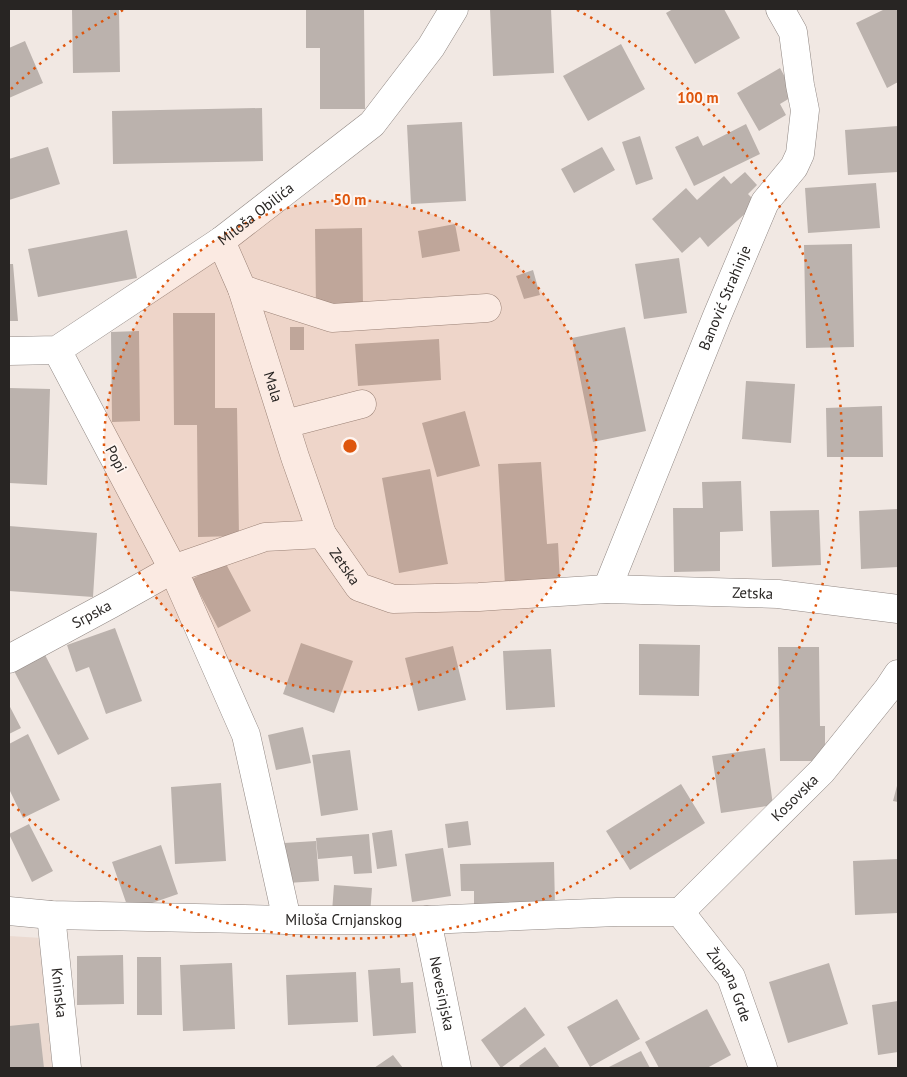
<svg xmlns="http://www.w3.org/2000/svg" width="907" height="1077" font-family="'PT Sans',sans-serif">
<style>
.built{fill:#ebdad1}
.building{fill:#bbb2ad}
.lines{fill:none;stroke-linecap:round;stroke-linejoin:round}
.minor-casing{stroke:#918884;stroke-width:29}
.minor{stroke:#fff;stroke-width:28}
.ring{fill:none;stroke:#de560d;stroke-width:2.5;stroke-dasharray:2.5 5}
.labels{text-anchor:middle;stroke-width:4;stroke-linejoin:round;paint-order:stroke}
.street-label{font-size:15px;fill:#282523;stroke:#fff5f0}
.centre{fill:#de560d;stroke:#fff5f0;stroke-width:2.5}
.ring-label{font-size:15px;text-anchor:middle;font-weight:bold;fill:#de560d;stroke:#fff5f0;stroke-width:4;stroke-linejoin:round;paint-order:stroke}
</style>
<rect width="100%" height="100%" fill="#f1e8e3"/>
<path class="built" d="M 9,936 L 42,938 L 58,1068 L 9,1068 Z"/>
<path class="building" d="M 72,9 L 119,9 L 120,72 L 73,73 Z
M 306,9 L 364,9 L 365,109 L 320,109 L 320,48 L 306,48 Z
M 490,9 L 551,9 L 554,73 L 493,76 Z
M 673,9 L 724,9 L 740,38 L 695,64 L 666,13 Z
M 885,9 L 898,9 L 898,82 L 887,88 L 856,23 Z
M 25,41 L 43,83 L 9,98 L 9,48 Z
M 621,44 L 645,89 L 588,121 L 563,76 Z
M 780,68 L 795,95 L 780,104 L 786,115 L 759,131 L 737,93 Z
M 262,108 L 263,161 L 113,164 L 112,111 Z
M 462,122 L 466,201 L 411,204 L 407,125 Z
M 746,124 L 760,154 L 694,186 L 675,147 L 698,136 L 703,146 Z
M 898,126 L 898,172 L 848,175 L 845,130 Z
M 640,136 L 653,179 L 636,185 L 622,142 Z
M 48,147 L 60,184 L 9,200 L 9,159 Z
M 602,147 L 615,170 L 574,193 L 561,169 Z
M 745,172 L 757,185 L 748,194 L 757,203 L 708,247 L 700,237 L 682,253 L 652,219 L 686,188 L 697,200 L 724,176 L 731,184 Z
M 876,183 L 880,228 L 808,233 L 805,188 Z
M 455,224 L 460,251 L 422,258 L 418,231 Z
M 362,228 L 363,307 L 316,308 L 315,229 Z
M 127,230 L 137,278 L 38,297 L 28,249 Z
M 852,244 L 854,347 L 806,348 L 804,245 Z
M 679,258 L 687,313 L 644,319 L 635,264 Z
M 9,264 L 13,264 L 18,321 L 9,321 Z
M 533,270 L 540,295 L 524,299 L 516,276 Z
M 173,313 L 215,313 L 215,408 L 237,408 L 239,536 L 198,537 L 197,425 L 174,425 Z
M 290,327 L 304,327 L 304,350 L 290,350 Z
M 625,327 L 646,431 L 593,442 L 572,338 Z
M 139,331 L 140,421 L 112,422 L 111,332 Z
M 439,339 L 441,380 L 358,386 L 355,344 Z
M 746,381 L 795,384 L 791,443 L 742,439 Z
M 9,388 L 50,389 L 47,485 L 9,483 Z
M 882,406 L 883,457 L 827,457 L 826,408 Z
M 465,411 L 480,466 L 437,477 L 422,423 Z
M 541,462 L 547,544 L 558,543 L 560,582 L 505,585 L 498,464 Z
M 430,469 L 448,564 L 399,573 L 382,478 Z
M 741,481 L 743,531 L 720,532 L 720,571 L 674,572 L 673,508 L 703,508 L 702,482 Z
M 898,509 L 898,567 L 861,569 L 859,511 Z
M 819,510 L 821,565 L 772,567 L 770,511 Z
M 9,526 L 97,533 L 93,597 L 9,591 Z
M 225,562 L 251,611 L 218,628 L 192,579 Z
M 115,628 L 142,701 L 106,714 L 89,667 L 76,672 L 67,645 Z
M 301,643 L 353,661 L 334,713 L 283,694 Z
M 639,644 L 700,645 L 699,696 L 639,695 Z
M 453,646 L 466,700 L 418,711 L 405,658 Z
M 778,647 L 819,647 L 820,726 L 825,726 L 825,761 L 780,761 Z
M 551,649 L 555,707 L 506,710 L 503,651 Z
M 44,653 L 89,739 L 58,755 L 13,669 Z
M 9,705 L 21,728 L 9,734 Z
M 303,727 L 311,763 L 276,770 L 268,735 Z
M 28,734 L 60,800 L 23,818 L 9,789 L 9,744 Z
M 765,748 L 773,805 L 721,813 L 712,756 Z
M 350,750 L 358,810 L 321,816 L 312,755 Z
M 898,782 L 898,802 L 893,801 Z
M 221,783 L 226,861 L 175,864 L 171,787 Z
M 681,784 L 705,823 L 630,870 L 606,831 Z
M 468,821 L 471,845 L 448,848 L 445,824 Z
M 29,824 L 53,871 L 32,882 L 9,834 Z
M 392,830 L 397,866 L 377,869 L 372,833 Z
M 369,834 L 372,873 L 354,874 L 352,856 L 318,859 L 316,838 Z
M 316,841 L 319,881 L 287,883 L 284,843 Z
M 161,845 L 178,894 L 129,911 L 112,862 Z
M 443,848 L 451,896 L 412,902 L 405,854 Z
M 898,859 L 898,913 L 855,915 L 853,861 Z
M 554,862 L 555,906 L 474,908 L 474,891 L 461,891 L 460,864 Z
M 334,885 L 372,888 L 370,915 L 332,912 Z
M 123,955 L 124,1004 L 77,1005 L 77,956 Z
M 137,957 L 161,957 L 162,1015 L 137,1015 Z
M 232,963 L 235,1029 L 183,1031 L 180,965 Z
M 829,963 L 848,1024 L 788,1043 L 769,982 Z
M 400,968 L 401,983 L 413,982 L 416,1033 L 373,1036 L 368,970 Z
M 356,972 L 358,1022 L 288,1025 L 286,975 Z
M 617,999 L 640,1039 L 590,1067 L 567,1027 Z
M 898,1001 L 898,1052 L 878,1055 L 872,1005 Z
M 525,1007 L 545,1035 L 501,1068 L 481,1040 Z
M 707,1009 L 731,1055 L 707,1068 L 659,1068 L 645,1042 Z
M 39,1023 L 44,1068 L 9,1068 L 9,1026 Z
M 545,1047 L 560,1068 L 521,1068 L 519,1066 Z
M 641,1051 L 650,1068 L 607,1068 Z
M 393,1055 L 403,1068 L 374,1068 Z"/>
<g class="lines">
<g class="minor-casing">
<g id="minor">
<path id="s1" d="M 221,241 L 242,289 L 295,457 L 322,534"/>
<path d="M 242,289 L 332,318 L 487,308"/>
<path id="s2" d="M 9,351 L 57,350 L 221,241 L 372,124 L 431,47 L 454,9"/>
<path d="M 285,424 L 362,404"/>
<path id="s3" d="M 607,589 L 717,316 L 765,202 L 794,167 L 800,154 L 805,110 L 800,85 L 793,32 L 780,9"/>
<path id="s4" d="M 9,659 L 111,604 L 173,569 L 57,350"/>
<path id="s5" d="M 9,911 L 51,915 L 287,920 L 427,920 L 617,912 L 680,912"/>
<path id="s6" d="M 680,912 L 822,771 L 888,689 L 898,674"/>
<path id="s7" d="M 680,912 L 731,977 L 763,1068"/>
<path id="s8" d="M 51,915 L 67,1068"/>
<path id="s9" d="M 287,920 L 246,735 L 173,569 L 265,537 L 322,534 L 359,587 L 393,599 L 479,597 L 607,589 L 778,594 L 898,609"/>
<path id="s10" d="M 427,920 L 457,1068"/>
</g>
</g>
<use href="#minor" class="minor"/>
</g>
<circle cx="350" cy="446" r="246" fill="#de560d" fill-opacity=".12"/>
<g class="ring">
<circle cx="350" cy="446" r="246"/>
<path d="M11 89A492 492 0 0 1 123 10M577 10A492 492 0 1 1 11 803"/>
</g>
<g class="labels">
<g class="street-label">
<text dy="5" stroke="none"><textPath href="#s2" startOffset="289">Miloša Obilića</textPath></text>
<text dy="5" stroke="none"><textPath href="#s3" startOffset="314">Banović Strahinje</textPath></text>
<text dy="5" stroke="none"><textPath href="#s1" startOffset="155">Mala</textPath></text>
<text transform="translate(116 459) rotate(62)" y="5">Popi</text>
<text dy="5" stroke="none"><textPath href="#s9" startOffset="565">Zetska</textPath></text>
<text dy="5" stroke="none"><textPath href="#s9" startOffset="986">Zetska</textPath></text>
<text dy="5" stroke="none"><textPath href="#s4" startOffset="94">Srpska</textPath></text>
<text dy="5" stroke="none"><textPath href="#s6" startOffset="162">Kosovska</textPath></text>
<text dy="5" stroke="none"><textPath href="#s5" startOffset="335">Miloša Crnjanskog</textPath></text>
<text dy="5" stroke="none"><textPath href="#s7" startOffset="89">Župana Grde</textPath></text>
<text dy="5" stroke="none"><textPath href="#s8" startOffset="78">Kninska</textPath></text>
<text dy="5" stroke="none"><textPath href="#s10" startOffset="75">Nevesinjska</textPath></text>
</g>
</g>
<circle cx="350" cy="446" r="8" class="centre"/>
<g class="ring-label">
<text x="698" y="103">100 m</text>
<text x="350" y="205">50 m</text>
</g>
<rect width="907" height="1077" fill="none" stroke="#282523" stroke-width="20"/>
</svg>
